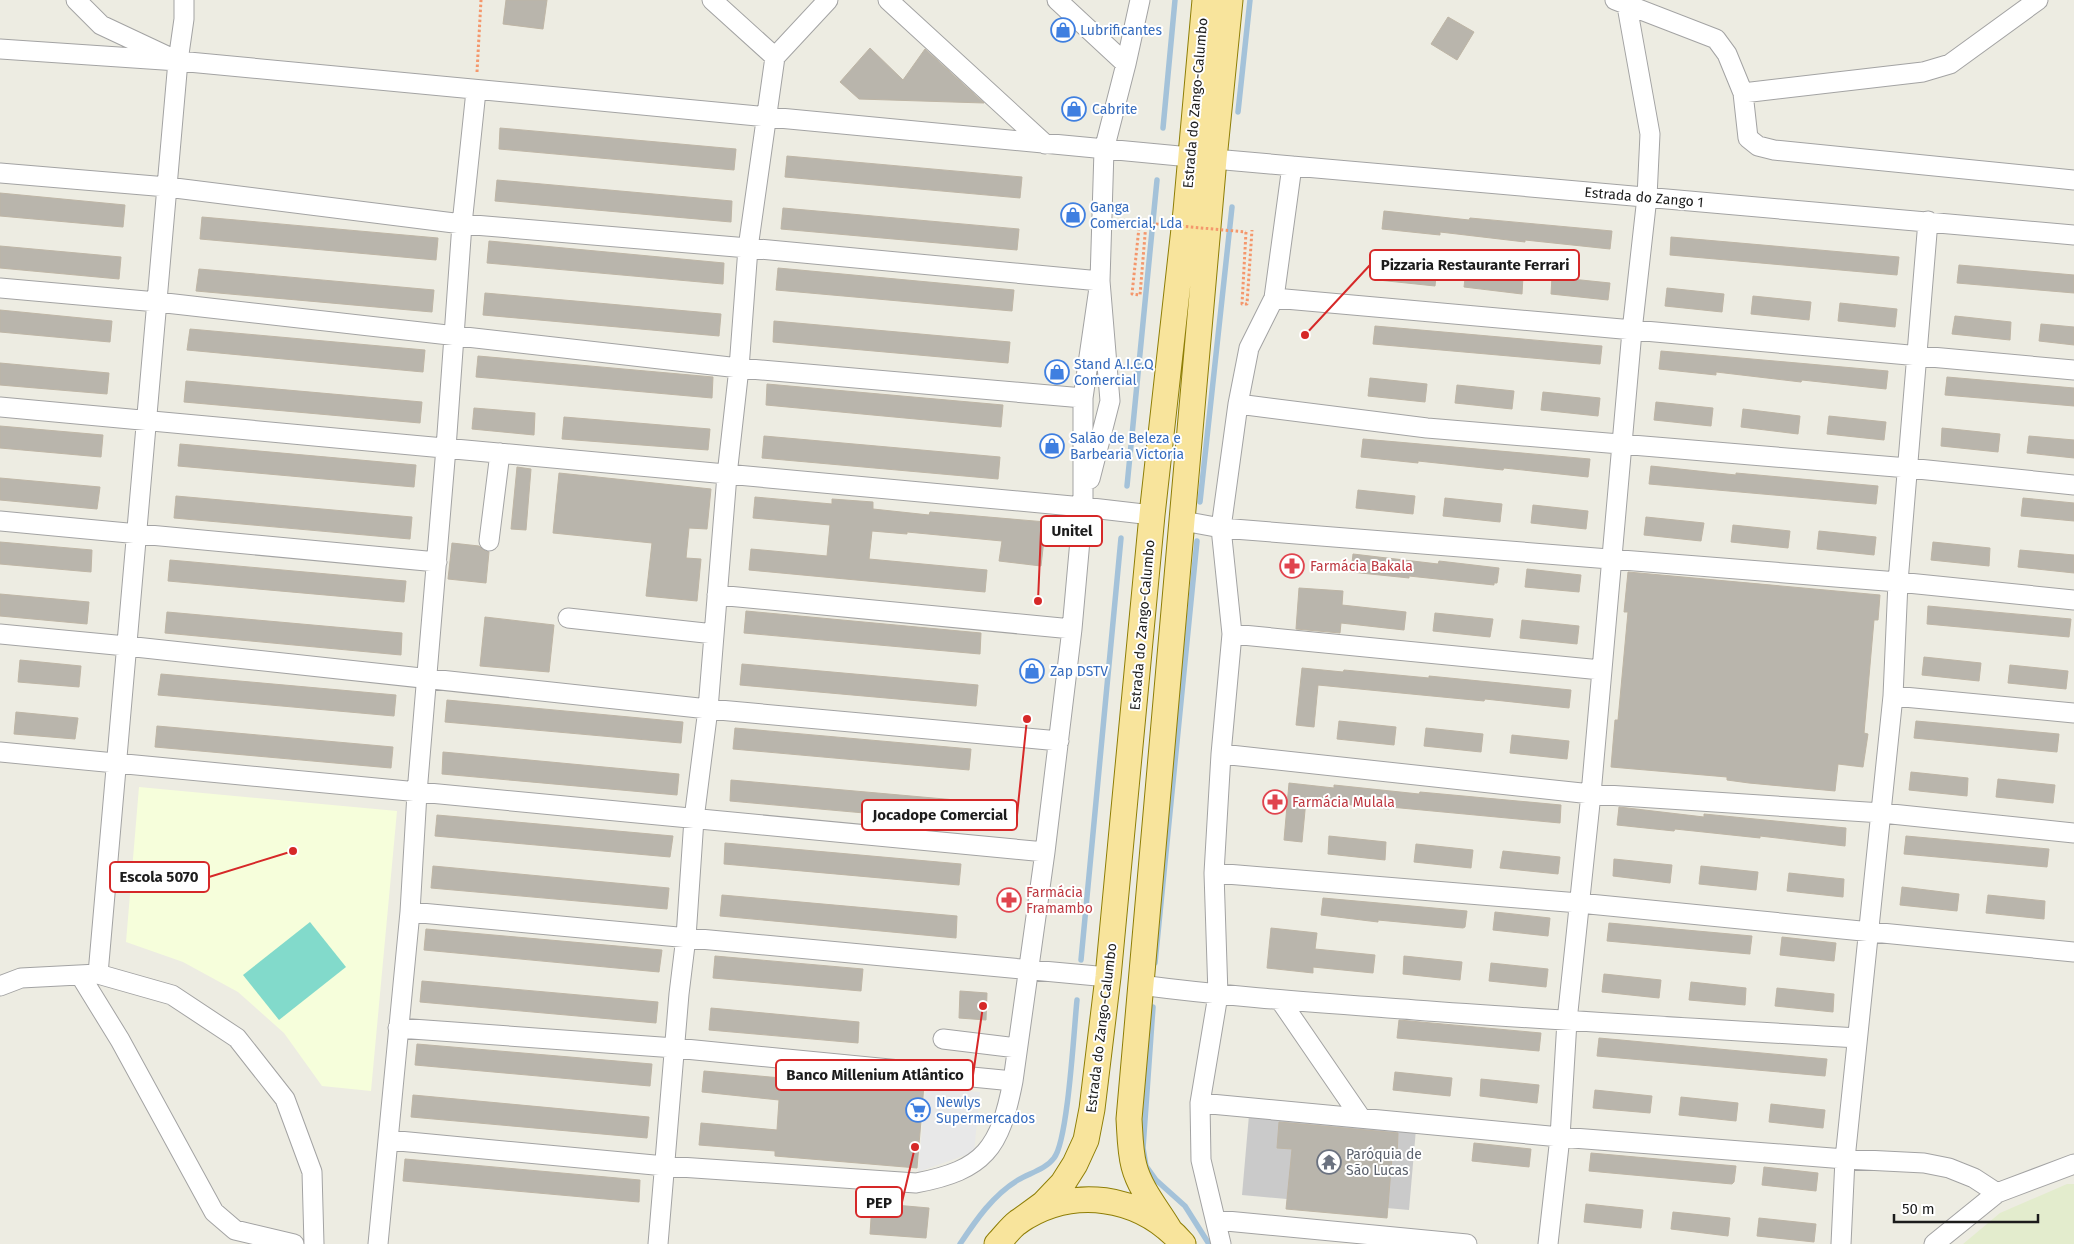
<svg xmlns="http://www.w3.org/2000/svg" width="2074" height="1244" font-family="'Fira Sans',sans-serif">
<style>
.education{fill:#f6fedb}
.religious{fill:#cacaca}
.farmland{fill:#e3eccd}
.pitch{fill:#82dacb}
.parking{fill:#e8e8e8}
.lines{fill:none;stroke-linecap:round;stroke-linejoin:round}
.stream{stroke:#a4c2d9;stroke-width:5.5}
.building{fill:#b9b5ac;stroke:#beb5a5}
.minor-casing{stroke:#a3a3a3;stroke-width:21}
.major-casing{stroke:#8e7e06;stroke-width:27}
.path{stroke:#f4976c;stroke-width:3;stroke-dasharray:2.5 2.5;stroke-linecap:butt}
.minor{stroke:#fff;stroke-width:19}
.major{stroke:#f8e49c;stroke-width:25}
.path-bridge{stroke:#f4976c;stroke-width:3;stroke-dasharray:2.5 2.5;stroke-linecap:butt}
.labels{text-anchor:middle;stroke-width:4;stroke-linejoin:round;paint-order:stroke}
.shop-label{font-size:14px;fill:#366cbe;stroke:#fff;text-anchor:start}
.street-label{font-size:14px;fill:#1c1c1c;stroke:#fff}
.health-label{font-size:14px;fill:#be3a42;stroke:#fff;text-anchor:start}
.worship-label{font-size:14px;fill:#5b616d;stroke:#fff;text-anchor:start}
.leader{fill:none;stroke:#d62828;stroke-width:2}
.callout-dot{fill:#d62828;stroke:#fff;stroke-width:2}
.callout{fill:#fff;stroke:#d62828;stroke-width:2}
.callout-label{font-size:15px;text-anchor:middle;font-weight:bold;fill:#1c1c1c}
</style>
<rect width="100%" height="100%" fill="#edece2"/>
<path class="education" d="M 139,787 L 397,811 L 371,1091 L 322,1086 L 284,1033 L 238,992 L 183,962 L 126,942 Z"/>
<path class="religious" d="M 1249,1115 L 1416,1129 L 1409,1210 L 1242,1195 Z"/>
<path class="farmland" d="M 2067,1184 L 2074,1184 L 2074,1244 L 1963,1244 L 2000,1213 Z"/>
<path class="pitch" d="M 310,922 L 346,967 L 279,1020 L 243,975 Z"/>
<path class="parking" d="M 926,1088 L 980,1092 L 974,1152 L 918,1172 Z"/>
<g class="lines">
<path class="stream" d="M 1238,112 L 1250,0
M 1163,128 L 1175,0
M 1127,486 L 1157,180
M 1200,502 L 1232,207
M 1081,960 L 1121,538
M 1155,963 L 1197,541
M 1153,1007 L 1143,1148 L 1146,1166 L 1156,1180 L 1185,1206 L 1209,1244
M 960,1244 C 976,1220 993,1195 1018,1180 C 1030,1173 1046,1169 1054,1158 C 1068,1141 1074,1028 1077,1000"/>
</g>
<path class="building" d="M 506,0 L 547,0 L 543,29 L 503,24 Z
M 1448,17 L 1474,32 L 1457,60 L 1431,44 Z
M 870,48 L 903,80 L 925,49 L 984,103 L 859,99 L 840,82 Z
M 500,128 L 736,149 L 734,170 L 499,149 Z
M 787,156 L 1022,177 L 1020,198 L 785,177 Z
M 497,180 L 732,201 L 731,222 L 495,201 Z
M 0,193 L 125,205 L 123,227 L 0,216 Z
M 783,208 L 1019,229 L 1017,250 L 781,229 Z
M 1384,211 L 1469,220 L 1470,218 L 1612,231 L 1610,249 L 1525,240 L 1525,242 L 1440,232 L 1440,235 L 1382,229 Z
M 202,217 L 438,238 L 436,260 L 200,239 Z
M 1671,237 L 1899,257 L 1897,275 L 1670,255 Z
M 489,241 L 724,263 L 723,284 L 487,263 Z
M 0,246 L 121,257 L 119,279 L 0,268 Z
M 1380,262 L 1437,268 L 1435,286 L 1378,280 Z
M 1959,265 L 2074,275 L 2074,293 L 1957,283 Z
M 778,268 L 1014,290 L 1012,311 L 776,290 Z
M 199,269 L 434,290 L 432,312 L 196,291 Z
M 1466,270 L 1523,276 L 1522,294 L 1464,287 Z
M 1552,277 L 1610,283 L 1608,300 L 1551,294 Z
M 1667,288 L 1724,294 L 1722,312 L 1665,306 Z
M 485,293 L 721,314 L 719,336 L 483,315 Z
M 1753,296 L 1811,302 L 1809,320 L 1751,314 Z
M 1840,303 L 1897,309 L 1895,327 L 1838,321 Z
M 0,310 L 112,321 L 110,342 L 0,332 Z
M 1955,316 L 2011,322 L 2010,340 L 1952,334 Z
M 774,321 L 1010,342 L 1008,363 L 773,342 Z
M 2041,324 L 2074,327 L 2074,345 L 2039,341 Z
M 1375,326 L 1602,346 L 1600,364 L 1373,344 Z
M 190,329 L 425,350 L 423,372 L 187,350 Z
M 1661,351 L 1888,371 L 1886,389 L 1802,380 L 1801,382 L 1716,372 L 1716,375 L 1659,369 Z
M 478,356 L 713,377 L 712,398 L 476,377 Z
M 0,363 L 109,373 L 107,394 L 0,385 Z
M 1947,377 L 2074,388 L 2074,406 L 1945,395 Z
M 1370,378 L 1427,384 L 1425,402 L 1368,396 Z
M 186,381 L 422,402 L 420,423 L 184,402 Z
M 767,384 L 1003,405 L 1001,427 L 766,405 Z
M 1457,385 L 1514,391 L 1512,409 L 1455,403 Z
M 1543,392 L 1600,398 L 1598,416 L 1541,410 Z
M 1656,402 L 1713,408 L 1711,426 L 1654,420 Z
M 474,408 L 535,413 L 534,435 L 472,429 Z
M 1743,409 L 1800,416 L 1798,434 L 1741,427 Z
M 1829,416 L 1886,422 L 1884,440 L 1827,434 Z
M 564,417 L 710,429 L 708,450 L 562,439 Z
M 0,426 L 103,435 L 101,457 L 0,448 Z
M 1942,428 L 2000,434 L 1998,452 L 1941,446 Z
M 764,436 L 1000,457 L 998,479 L 762,458 Z
M 2029,436 L 2074,440 L 2074,458 L 2027,453 Z
M 1363,439 L 1590,459 L 1588,477 L 1504,468 L 1503,470 L 1418,461 L 1418,463 L 1361,457 Z
M 180,444 L 416,465 L 414,487 L 178,466 Z
M 1651,466 L 1736,475 L 1736,473 L 1878,486 L 1876,504 L 1649,484 Z
M 517,467 L 531,469 L 526,530 L 511,529 Z
M 559,473 L 711,489 L 707,529 L 689,528 L 686,558 L 701,559 L 697,601 L 646,596 L 652,543 L 553,533 Z
M 0,478 L 100,487 L 97,509 L 0,500 Z
M 1358,490 L 1415,496 L 1413,514 L 1356,508 Z
M 176,496 L 412,517 L 410,539 L 174,518 Z
M 755,497 L 832,504 L 832,499 L 873,502 L 873,509 L 929,515 L 930,512 L 1046,522 L 1041,566 L 999,561 L 1002,541 L 907,532 L 907,534 L 872,531 L 869,559 L 987,570 L 985,592 L 749,570 L 751,549 L 827,556 L 830,525 L 753,518 Z
M 1445,498 L 1502,504 L 1500,522 L 1443,516 Z
M 2023,498 L 2074,503 L 2074,521 L 2021,516 Z
M 1533,505 L 1588,511 L 1586,529 L 1531,523 Z
M 1646,517 L 1704,523 L 1701,541 L 1644,535 Z
M 1733,525 L 1790,531 L 1788,548 L 1731,542 Z
M 1819,531 L 1876,537 L 1874,555 L 1817,549 Z
M 0,542 L 92,550 L 91,572 L 0,564 Z
M 1933,542 L 1990,548 L 1989,566 L 1931,560 Z
M 452,543 L 479,546 L 483,550 L 489,552 L 486,583 L 448,579 Z
M 2020,550 L 2074,555 L 2074,573 L 2018,567 Z
M 1353,554 L 1438,564 L 1439,561 L 1499,568 L 1497,583 L 1494,583 L 1494,585 L 1409,576 L 1409,578 L 1351,572 Z
M 170,560 L 406,581 L 404,602 L 168,581 Z
M 1527,569 L 1581,575 L 1579,592 L 1525,587 Z
M 1628,572 L 1880,595 L 1878,620 L 1874,620 L 1864,733 L 1868,734 L 1863,767 L 1838,764 L 1835,791 L 1749,783 L 1727,780 L 1727,777 L 1611,767 L 1615,720 L 1618,720 L 1628,612 L 1624,612 Z
M 1299,588 L 1343,591 L 1342,605 L 1406,612 L 1404,630 L 1341,623 L 1340,633 L 1296,629 Z
M 0,594 L 89,602 L 87,624 L 0,616 Z
M 1928,606 L 2071,619 L 2069,637 L 1927,624 Z
M 746,611 L 981,633 L 980,654 L 744,633 Z
M 167,612 L 402,633 L 401,655 L 165,633 Z
M 1435,613 L 1493,619 L 1490,637 L 1433,631 Z
M 485,617 L 554,625 L 549,672 L 480,666 Z
M 1522,620 L 1579,626 L 1577,644 L 1520,638 Z
M 1924,657 L 1981,663 L 1979,681 L 1922,675 Z
M 20,660 L 81,666 L 79,687 L 18,682 Z
M 742,664 L 978,685 L 976,706 L 740,685 Z
M 2010,665 L 2068,671 L 2066,689 L 2008,683 Z
M 1302,668 L 1343,672 L 1344,670 L 1429,678 L 1429,676 L 1571,690 L 1569,708 L 1485,699 L 1484,701 L 1318,685 L 1314,727 L 1296,725 Z
M 161,674 L 396,695 L 394,716 L 158,695 Z
M 447,700 L 683,722 L 681,743 L 445,722 Z
M 16,712 L 78,718 L 75,739 L 14,734 Z
M 1339,721 L 1396,727 L 1394,745 L 1337,739 Z
M 1916,721 L 2059,734 L 2057,752 L 1914,738 Z
M 157,726 L 393,747 L 391,768 L 155,747 Z
M 735,728 L 971,749 L 969,770 L 733,749 Z
M 1426,728 L 1483,734 L 1481,752 L 1424,746 Z
M 1512,735 L 1569,741 L 1567,759 L 1510,753 Z
M 443,752 L 679,774 L 677,795 L 442,774 Z
M 1911,772 L 1968,778 L 1967,796 L 1909,790 Z
M 1998,779 L 2055,785 L 2053,803 L 1996,797 Z
M 731,780 L 967,801 L 965,822 L 730,801 Z
M 1289,783 L 1334,788 L 1334,785 L 1419,794 L 1420,792 L 1561,805 L 1560,823 L 1390,807 L 1389,809 L 1306,800 L 1302,842 L 1284,840 Z
M 1619,807 L 1704,817 L 1704,814 L 1846,828 L 1845,846 L 1760,836 L 1760,838 L 1675,829 L 1674,831 L 1617,825 Z
M 437,815 L 673,836 L 670,857 L 435,836 Z
M 1329,836 L 1386,842 L 1385,860 L 1328,854 Z
M 1906,836 L 2049,849 L 2047,867 L 1904,854 Z
M 725,843 L 961,864 L 959,885 L 724,864 Z
M 1416,844 L 1473,850 L 1471,868 L 1414,862 Z
M 1503,851 L 1560,857 L 1558,874 L 1500,868 Z
M 1614,859 L 1672,865 L 1670,883 L 1613,876 Z
M 433,866 L 669,888 L 667,909 L 431,888 Z
M 1701,866 L 1758,872 L 1756,890 L 1699,884 Z
M 1789,873 L 1844,879 L 1843,897 L 1787,891 Z
M 1902,887 L 1959,894 L 1957,911 L 1900,905 Z
M 722,895 L 957,916 L 956,938 L 720,916 Z
M 1988,895 L 2045,901 L 2044,919 L 1986,913 Z
M 1323,898 L 1467,911 L 1465,927 L 1463,928 L 1378,920 L 1378,922 L 1321,915 Z
M 1495,912 L 1550,918 L 1548,936 L 1493,930 Z
M 1609,923 L 1752,936 L 1750,952 L 1750,954 L 1607,941 Z
M 1271,928 L 1317,933 L 1315,949 L 1375,955 L 1373,973 L 1313,967 L 1313,973 L 1267,968 Z
M 426,929 L 662,950 L 659,972 L 424,950 Z
M 1782,937 L 1836,943 L 1834,961 L 1780,955 Z
M 715,956 L 863,969 L 861,991 L 713,978 Z
M 1404,956 L 1462,962 L 1460,980 L 1403,974 Z
M 1491,963 L 1548,969 L 1546,987 L 1489,981 Z
M 1604,974 L 1661,980 L 1659,998 L 1602,992 Z
M 422,981 L 658,1002 L 656,1023 L 420,1002 Z
M 1691,982 L 1746,988 L 1745,1005 L 1689,1000 Z
M 1777,988 L 1834,994 L 1833,1012 L 1775,1006 Z
M 960,991 L 987,993 L 986,1020 L 959,1018 Z
M 711,1008 L 859,1022 L 858,1043 L 709,1030 Z
M 1399,1020 L 1541,1033 L 1539,1051 L 1397,1038 Z
M 1599,1038 L 1827,1059 L 1825,1076 L 1597,1056 Z
M 417,1044 L 652,1064 L 650,1086 L 415,1065 Z
M 704,1071 L 781,1078 L 781,1074 L 924,1085 L 917,1168 L 775,1156 L 775,1151 L 699,1145 L 701,1123 L 777,1130 L 779,1100 L 702,1092 Z
M 1395,1072 L 1452,1078 L 1450,1096 L 1393,1090 Z
M 1481,1079 L 1539,1085 L 1537,1103 L 1480,1096 Z
M 1595,1090 L 1652,1096 L 1650,1113 L 1593,1108 Z
M 413,1095 L 649,1117 L 647,1138 L 411,1117 Z
M 1681,1097 L 1738,1103 L 1736,1121 L 1679,1115 Z
M 1771,1104 L 1825,1110 L 1823,1128 L 1769,1122 Z
M 1279,1122 L 1398,1133 L 1397,1158 L 1392,1157 L 1387,1218 L 1286,1209 L 1292,1149 L 1277,1148 Z
M 1474,1143 L 1531,1149 L 1529,1167 L 1472,1161 Z
M 1591,1153 L 1736,1166 L 1734,1182 L 1732,1184 L 1589,1171 Z
M 405,1159 L 640,1180 L 639,1202 L 403,1181 Z
M 1764,1167 L 1818,1173 L 1816,1191 L 1762,1185 Z
M 872,1203 L 929,1208 L 926,1238 L 870,1234 Z
M 1586,1204 L 1643,1210 L 1641,1228 L 1584,1222 Z
M 1673,1212 L 1730,1218 L 1728,1236 L 1671,1229 Z
M 1759,1218 L 1816,1224 L 1814,1242 L 1757,1236 Z"/>
<g class="lines">
<g class="minor-casing">
<path id="minor" d="M 76,0 L 101,25 L 167,56
M 888,0 L 1045,144
M 1057,0 L 1126,64
M 1615,0 L 1716,39 L 1727,54 L 1743,93 L 1748,138 L 1758,146 L 1774,150 L 2074,180
M 0,49 L 178,61 L 1190,157
M 775,57 L 828,0
M 1743,93 L 1923,72 L 1950,64 L 2038,0
M 1214,159 L 2074,235
M 0,173 L 167,187 L 462,224 L 748,248 L 1100,281 L 1110,401 L 1090,479
M 0,288 L 157,302 L 739,368 L 1083,398
M 1274,298 C 1541,322 1807,345 2074,370
M 1238,404 L 1427,428 L 1908,468 L 2074,485
M 0,407 L 1083,507 L 1152,515
M 0,521 L 437,562
M 1183,521 L 1221,528 L 1898,582 L 2074,600
M 489,541 L 500,453
M 717,595 L 1072,629
M 568,618 L 714,634
M 0,634 L 126,646 L 708,709 L 1059,741
M 1232,634 L 1601,670
M 1893,696 L 2074,713
M 0,752 L 1045,852
M 1221,754 L 1591,794 L 1882,813 L 2074,833
M 1214,873 L 1579,903 L 2074,952
M 410,912 L 1108,977
M 98,974 L 178,61 L 184,19 L 184,0
M 80,975 L 120,1040 L 214,1212 L 235,1230 L 294,1244
M 1140,985 C 1231,997 1323,1003 1415,1010 C 1562,1021 1710,1029 1857,1038
M 0,986 L 21,978 L 98,974 L 172,995 L 237,1038 L 285,1099 L 312,1172 L 314,1244
M 1280,1000 L 1361,1118
M 398,1028 L 675,1048 L 1013,1081
M 943,1039 L 1017,1048
M 1200,1103 L 1560,1137 L 1845,1159 L 1924,1163 L 1949,1168 L 1974,1178 L 1997,1193
M 388,1140 L 665,1166 L 916,1183 C 985,1170 1000,1148 1013,1081 L 1045,852 L 1072,629 L 1083,507 L 1083,398 L 1100,281 L 1104,150 L 1126,64 L 1140,0
M 1216,1220 L 1467,1244
M 378,1244 L 410,912 L 417,793 L 446,448 L 462,224 L 476,91
M 658,1244 L 679,994 L 686,937 L 694,819 L 708,709 L 727,475 L 739,368 L 748,248 L 775,57 L 712,0
M 1221,1244 L 1201,1160 L 1200,1103 L 1218,995 L 1214,873 L 1221,754 L 1232,634 L 1221,528 L 1238,404 L 1249,348 L 1274,298 L 1292,166
M 1548,1244 L 1560,1137 L 1567,1021 L 1591,794 L 1632,331 L 1647,197 L 1650,134 L 1627,6 L 1629,0
M 1841,1244 L 1845,1159 L 1893,696 L 1898,582 L 1928,221
M 1934,1244 L 1997,1193 L 2074,1164"/>
</g>
<g class="major-casing">
<path id="major" d="M 1017,1223 L 1043,1204 L 1063,1183 L 1075,1164 L 1086,1140 L 1092,1109 L 1108,977 L 1152,515 L 1186,211 L 1205,0
M 1169,1229 C 1157,1209 1140,1189 1134,1166 C 1130,1151 1130,1134 1129,1119 L 1214,159 L 1230,0
M 997,1244 C 1004,1237 1010,1228 1018,1222 C 1072,1185 1141,1195 1183,1244"/>
</g>
<path class="path" d="M 477,72 L 481,0
M 1140,218 L 1132,294 L 1140,295 L 1146,223
M 1246,232 L 1242,304 L 1247,304 L 1252,230"/>
<use href="#minor" class="minor"/>
<use href="#major" class="major"/>
<path class="path-bridge" d="M 1146,223 L 1246,232"/>
</g>
<defs>
<g id="shop-ring" transform="scale(1.25)"><circle r="9.5" fill="#fff" stroke="#3f7fe0" stroke-width="1.5"/><path d="M-5-2.5h2.3a2.7 3.5 0 0 1 5.4 0H5L5.5 6h-11ZM-1.5-2.5h3a1.5 2.3 0 0 0-3 0Z" fill="#3f7fe0"/></g>
<g id="pharmacy-ring" transform="scale(1.25)"><circle r="9.5" fill="#fff" stroke="#e0444e" stroke-width="1.5"/><path d="M-2-6h4v4h4v4h-4v4h-4v-4h-4v-4h4Z" fill="#e0444e"/></g>
<g id="supermarket-ring" transform="scale(1.25)"><circle r="9.5" fill="#fff" stroke="#3f7fe0" stroke-width="1.5"/><path d="M-6-5.5h2.5l.6 2H6L4.5 2H-2.5L-4.4-4H-6ZM-1.5 3.2a1.3 1.3 0 1 0 .1 0ZM3 3.2a1.3 1.3 0 1 0 .1 0Z" fill="#3f7fe0"/></g>
<g id="temple-ring" transform="scale(1.25)"><circle r="9.5" fill="#fff" stroke="#6b7280" stroke-width="1.5"/><path d="M0-6L5-2H3V0L6.5 2.5H4V6H1.5V3h-3V6H-4V2.5H-6.5L-3 0V-2H-5Z" fill="#6b7280"/></g>
</defs>
<g fill-rule="evenodd">
<use href="#shop-ring" x="1063" y="30"/>
<use href="#shop-ring" x="1074" y="109"/>
<use href="#shop-ring" x="1073" y="215"/>
<use href="#shop-ring" x="1057" y="372"/>
<use href="#shop-ring" x="1052" y="446"/>
<use href="#pharmacy-ring" x="1292" y="566"/>
<use href="#shop-ring" x="1032" y="671"/>
<use href="#pharmacy-ring" x="1275" y="802"/>
<use href="#pharmacy-ring" x="1009" y="900"/>
<use href="#supermarket-ring" x="918" y="1110"/>
<use href="#temple-ring" x="1329" y="1162"/>
</g>
<g class="labels">
<g class="shop-label">
<text x="1080" y="35">Lubrificantes</text>
<text x="1092" y="114">Cabrite</text>
<text x="1090" y="212">Ganga<tspan x="1090" dy="16">Comercial, Lda</tspan></text>
<text x="1074" y="369">Stand A.I.C.Q<tspan x="1074" dy="16">Comercial</tspan></text>
<text x="1070" y="443">Salão de Beleza e<tspan x="1070" dy="16">Barbearia Victoria</tspan></text>
<text x="1050" y="676">Zap DSTV</text>
<text x="936" y="1107">Newlys<tspan x="936" dy="16">Supermercados</tspan></text>
</g>
<g class="street-label">
<text transform="translate(1195 103) rotate(-85)" y="5">Estrada do Zango-Calumbo</text>
<text transform="translate(1644 197) rotate(5)" y="5">Estrada do Zango 1</text>
<text transform="translate(1142 625) rotate(-85)" y="5">Estrada do Zango-Calumbo</text>
<text transform="translate(1101 1028) rotate(-83)" y="5">Estrada do Zango-Calumbo</text>
</g>
<g class="health-label">
<text x="1310" y="571">Farmácia Bakala</text>
<text x="1292" y="807">Farmácia Mulala</text>
<text x="1026" y="897">Farmácia<tspan x="1026" dy="16">Framambo</tspan></text>
</g>
<g class="worship-label">
<text x="1346" y="1159">Paróquia de<tspan x="1346" dy="16">São Lucas</tspan></text>
</g>
</g>
<path class="leader" d="M1305 335L1370 265M1038 601L1041 531M1027 719L1017 815M293 851L209 877M983 1006L973 1075M915 1147L902 1202"/>
<g class="callout-dot">
<circle cx="1305" cy="335" r="5"/>
<circle cx="1038" cy="601" r="5"/>
<circle cx="1027" cy="719" r="5"/>
<circle cx="293" cy="851" r="5"/>
<circle cx="983" cy="1006" r="5"/>
<circle cx="915" cy="1147" r="5"/>
</g>
<g class="callout">
<rect x="1370" y="250" width="209" height="30" rx="5"/>
<rect x="1041" y="516" width="61" height="30" rx="5"/>
<rect x="862" y="800" width="155" height="30" rx="5"/>
<rect x="110" y="862" width="99" height="30" rx="5"/>
<rect x="776" y="1060" width="197" height="30" rx="5"/>
<rect x="856" y="1187" width="46" height="30" rx="5"/>
</g>
<g class="callout-label">
<text x="1475" y="270">Pizzaria Restaurante Ferrari</text>
<text x="1072" y="536">Unitel</text>
<text x="940" y="820">Jocadope Comercial</text>
<text x="159" y="882">Escola 5070</text>
<text x="875" y="1080">Banco Millenium Atlântico</text>
<text x="879" y="1208">PEP</text>
</g>
<path d="M1894 1214v8h144v-8" fill="none" stroke="#1c1c1c" stroke-width="2.5"/>
<text x="1902" y="1214" font-size="15" fill="#1c1c1c" stroke="#ffffff" stroke-width="4" paint-order="stroke">50 m</text>
</svg>
